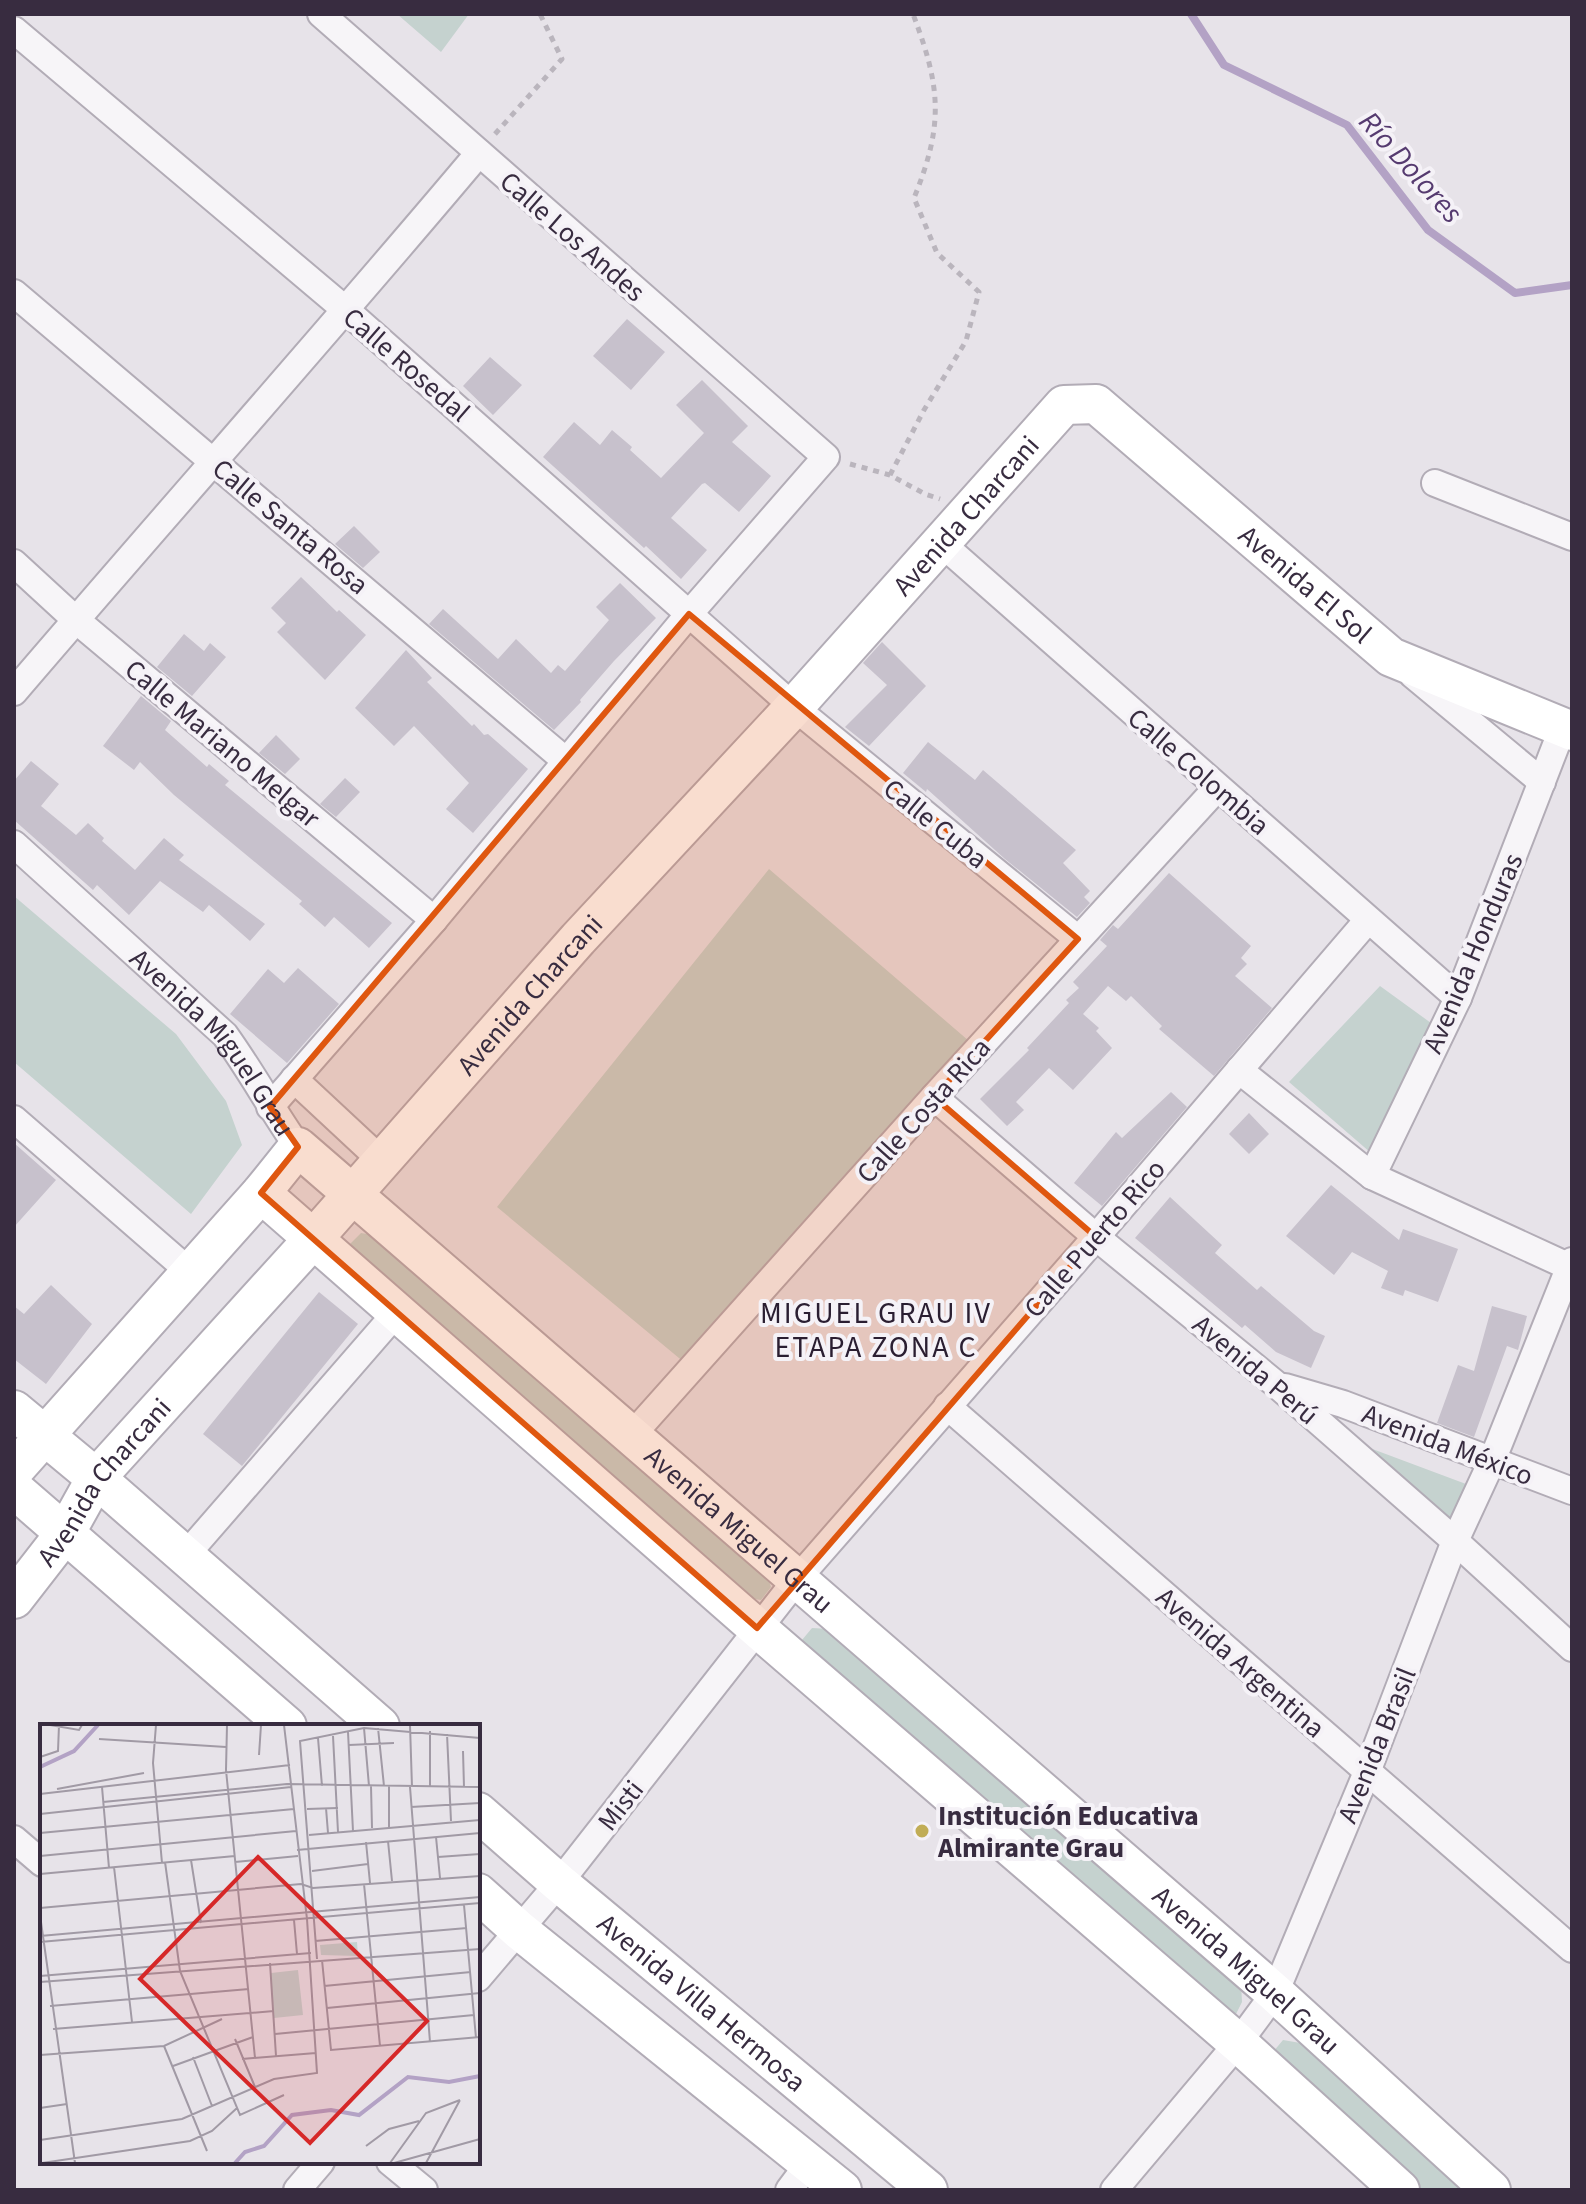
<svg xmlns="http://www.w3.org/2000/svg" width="1586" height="2204" font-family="'Source Sans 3',sans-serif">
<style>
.green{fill:#c5d2cf}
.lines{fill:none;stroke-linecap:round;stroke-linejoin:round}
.stream{stroke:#b3a2c5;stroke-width:8}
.building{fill:#c7c1cc}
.street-casing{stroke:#b2acb6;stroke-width:30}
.secondary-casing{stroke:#b2acb6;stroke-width:42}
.path{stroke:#bab5bd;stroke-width:5;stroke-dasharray:6 6;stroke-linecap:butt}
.street{stroke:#f7f5f8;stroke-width:26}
.secondary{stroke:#fff;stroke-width:38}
.marked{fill:#df570f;fill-opacity:0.2;stroke:#df570f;stroke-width:6;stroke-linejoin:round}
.poi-dot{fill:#c1ad56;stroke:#f5f2f7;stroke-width:3}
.labels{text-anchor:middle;stroke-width:8;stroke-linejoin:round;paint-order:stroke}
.street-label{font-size:28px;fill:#382c40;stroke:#f5f2f7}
.poi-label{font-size:28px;font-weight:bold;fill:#382c40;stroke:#f5f2f7;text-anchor:start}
.water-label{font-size:30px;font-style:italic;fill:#563b70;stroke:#f5f2f7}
.neighbourhood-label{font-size:30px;letter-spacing:2px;fill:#2a1e31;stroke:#f5f2f7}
.inset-river{fill:none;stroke:#b3a2c5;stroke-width:4}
.inset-road{fill:none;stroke:#a19aa5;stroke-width:2}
.view{fill:#d62828;fill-opacity:0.15;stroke:#d62828;stroke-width:4}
.inset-edge{fill:none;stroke:#382c40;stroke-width:4}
</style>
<rect width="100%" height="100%" fill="#e7e3e9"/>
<path class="green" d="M 397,14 L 469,14 L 441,52 Z
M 769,869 L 976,1047 L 691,1368 L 497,1207 Z
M 14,896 L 176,1034 L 226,1101 L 242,1145 L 191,1214 L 14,1062 Z
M 1380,986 L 1431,1023 L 1371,1153 L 1289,1082 Z
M 361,1233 L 379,1236 L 766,1571 L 771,1587 L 761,1600 L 740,1597 L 353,1261 L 350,1244 Z
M 1359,1444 L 1466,1484 L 1448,1528 Z
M 812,1628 L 830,1629 L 1241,1983 L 1242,2002 L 1236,2014 L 1218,2012 L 807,1654 L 802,1640 Z
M 1283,2040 L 1306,2044 L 1473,2190 L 1416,2190 L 1273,2052 Z"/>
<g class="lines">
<path class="stream" d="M 1191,14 L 1224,65 L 1347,125 L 1428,230 L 1515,293 L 1572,285"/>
</g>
<path class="building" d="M 627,319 L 665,352 L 631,390 L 593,356 Z
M 490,357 L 522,385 L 493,415 L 463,386 Z
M 702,380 L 748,426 L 732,442 L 771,476 L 739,512 L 705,483 L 702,484 L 671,518 L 707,550 L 681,579 L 646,546 L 644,548 L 543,457 L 574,422 L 600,445 L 612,430 L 632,447 L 630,450 L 661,478 L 704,433 L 676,405 Z
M 354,526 L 380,552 L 363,568 L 335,544 Z
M 301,577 L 337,612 L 339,610 L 366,635 L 325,680 L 277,632 L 286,623 L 271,608 Z
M 620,583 L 656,618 L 614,661 L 580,700 L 581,702 L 554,730 L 429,624 L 443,609 L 498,659 L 516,639 L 551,673 L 558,665 L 565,671 L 609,620 L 596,607 Z
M 184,634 L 204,651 L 210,643 L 226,657 L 192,696 L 157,667 Z
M 882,642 L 926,686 L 869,746 L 845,727 L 887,685 L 863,663 Z
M 406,650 L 432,678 L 427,682 L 472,726 L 474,724 L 484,735 L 488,734 L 528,769 L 473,833 L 446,809 L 469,783 L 414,726 L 394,746 L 355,708 Z
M 141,696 L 171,721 L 165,730 L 207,767 L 209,764 L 229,781 L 225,785 L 392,923 L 369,948 L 334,917 L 325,927 L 299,904 L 302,901 L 174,795 L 140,762 L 134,770 L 103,746 Z
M 276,735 L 300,759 L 285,774 L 259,753 Z
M 928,742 L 975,780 L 983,770 L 1076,850 L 1063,863 L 1090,891 L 1084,897 L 1090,903 L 1077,917 L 1005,859 L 927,789 L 926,792 L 903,773 Z
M 31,761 L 59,784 L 41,806 L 76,835 L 88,823 L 104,838 L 102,841 L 135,870 L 164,838 L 184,855 L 179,860 L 265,924 L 250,941 L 209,905 L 203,912 L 160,881 L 129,915 L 97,885 L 93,890 L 14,820 L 14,781 Z
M 345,778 L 360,792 L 336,817 L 320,804 Z
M 1169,873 L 1251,946 L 1241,958 L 1247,964 L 1235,976 L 1272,1008 L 1214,1076 L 1159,1029 L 1162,1026 L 1131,996 L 1126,1001 L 1108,986 L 1083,1014 L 1099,1028 L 1096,1031 L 1112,1048 L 1073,1090 L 1049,1068 L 1016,1102 L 1024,1110 L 1007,1126 L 980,1099 L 1029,1050 L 1027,1048 L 1069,1003 L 1066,1000 L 1079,988 L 1073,982 L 1107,946 L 1100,940 L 1113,925 L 1118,929 Z
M 298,968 L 339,1004 L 287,1063 L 230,1014 L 268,969 L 284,983 Z
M 1171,1092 L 1187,1107 L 1102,1206 L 1074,1183 L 1116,1132 L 1122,1138 Z
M 1249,1113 L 1269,1134 L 1249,1154 L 1229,1134 Z
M 14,1143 L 56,1180 L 14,1227 Z
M 1331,1185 L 1399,1240 L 1403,1229 L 1458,1249 L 1438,1302 L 1405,1290 L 1403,1296 L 1381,1288 L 1388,1271 L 1352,1252 L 1334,1275 L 1286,1236 Z
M 1170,1197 L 1222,1245 L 1215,1253 L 1257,1290 L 1261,1286 L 1314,1331 L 1325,1336 L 1311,1368 L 1276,1352 L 1245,1325 L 1242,1328 L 1135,1238 Z
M 51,1285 L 92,1324 L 46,1384 L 14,1359 L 14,1306 L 24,1314 Z
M 319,1292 L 358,1324 L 242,1466 L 203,1434 Z
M 1492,1306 L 1527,1316 L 1518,1350 L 1507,1346 L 1474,1437 L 1437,1423 L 1458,1365 L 1474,1371 Z"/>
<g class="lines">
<g class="street-casing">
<g id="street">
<path d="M 14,30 L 347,311 L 794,707 L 1078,939"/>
<path d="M 14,293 L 566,761"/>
<path d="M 1435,483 L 1572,537"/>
<path d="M 941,543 L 1458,998"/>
<path d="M 14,563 L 76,620 L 434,920"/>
<path d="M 1413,675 L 1542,782"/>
<path d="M 14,692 C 168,512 326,335 479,153"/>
<path id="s1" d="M 14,844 L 225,1035 C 251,1071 272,1110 298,1147"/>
<path d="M 1239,1070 L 1372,1176 L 1572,1268"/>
<path d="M 294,1079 L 381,1160"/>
<path d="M 934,1097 L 1096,1237 L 1277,1385 L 1455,1541 L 1572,1648"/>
<path d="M 270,1107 L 434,920 L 689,614 L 826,457 L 321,14"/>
<path d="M 14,1119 L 190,1272"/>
<path d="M 1372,1176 L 1458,998 L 1563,727"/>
<path d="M 1285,1387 L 1343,1404 L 1572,1491"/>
<path d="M 947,1406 L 1572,1949"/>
<path d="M 632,1435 L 934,1097 L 1217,788"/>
<path d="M 185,1556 L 397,1312"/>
<path d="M 14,1839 L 42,1863"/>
<path d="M 478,1978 L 559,1883 L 798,1578 L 1096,1237 L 1368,920"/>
<path d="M 390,2162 L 424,2190"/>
<path d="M 297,2190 L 321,2162"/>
<path d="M 789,2190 L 810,2162"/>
<path d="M 1114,2190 L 1238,2043 L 1275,1993 L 1367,1772 L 1455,1541 L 1492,1461 L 1572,1261"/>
</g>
</g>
<g class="secondary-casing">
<g id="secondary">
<path d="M 261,1193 L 757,1628 L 1238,2043 L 1400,2190"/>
<path d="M 14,1410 L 96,1478 L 380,1726"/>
<path id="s2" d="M 14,1470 L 261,1193 L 298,1147 L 1275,1993 L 1491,2190"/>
<path d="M 14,1489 L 287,1726"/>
<path id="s3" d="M 14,1599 L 66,1532 L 96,1478 L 314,1238 L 578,939 L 794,707 L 1064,405 L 1096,404 L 1391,657 L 1572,731"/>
<path id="s4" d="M 478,1812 L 559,1883 L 928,2190"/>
<path d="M 478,1893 L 519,1930 L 842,2190"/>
</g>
</g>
<path class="path" d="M 495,134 L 562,59 L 540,14
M 850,464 L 890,475 L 925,494 L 940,499
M 890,475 L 924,410 L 966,341 L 979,292 L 937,253 L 914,198 C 944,124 941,88 913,14"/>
<use href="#street" class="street"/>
<use href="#secondary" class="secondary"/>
</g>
<path class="marked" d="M 689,614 L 1078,939 L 934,1097 L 1096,1237 L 757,1628 L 261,1193 L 298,1147 L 270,1107 Z"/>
<circle class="poi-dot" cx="922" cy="1831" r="8"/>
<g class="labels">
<g class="street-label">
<text transform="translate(573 236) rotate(41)" y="10">Calle Los Andes</text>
<text transform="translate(407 364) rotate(41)" y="10">Calle Rosedal</text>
<text dy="10" stroke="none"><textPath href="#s3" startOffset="1444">Avenida Charcani</textPath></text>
<text transform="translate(291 526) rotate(40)" y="10">Calle Santa Rosa</text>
<text dy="10" stroke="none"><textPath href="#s3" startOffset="1900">Avenida El Sol</textPath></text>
<text transform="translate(223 743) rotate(40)" y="10">Calle Mariano Melgar</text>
<text transform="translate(1199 771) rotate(41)" y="10">Calle Colombia</text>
<text transform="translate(936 823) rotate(39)" y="10">Calle Cuba</text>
<text transform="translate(1472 953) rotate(-67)" y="10">Avenida Honduras</text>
<text dy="10" stroke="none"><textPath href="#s3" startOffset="796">Avenida Charcani</textPath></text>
<text dy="10" stroke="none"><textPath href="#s1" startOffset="282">Avenida Miguel Grau</textPath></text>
<text transform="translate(923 1110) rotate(-48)" y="10">Calle Costa Rica</text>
<text transform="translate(1094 1238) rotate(-49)" y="10">Calle Puerto Rico</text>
<text transform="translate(1256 1369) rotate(40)" y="10">Avenida Perú</text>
<text transform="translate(1448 1444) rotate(21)" y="10">Avenida México</text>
<text dy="10" stroke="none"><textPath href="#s3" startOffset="148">Avenida Charcani</textPath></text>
<text dy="10" stroke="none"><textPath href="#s2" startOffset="1014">Avenida Miguel Grau</textPath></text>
<text transform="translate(1241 1662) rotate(41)" y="10">Avenida Argentina</text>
<text transform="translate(1376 1745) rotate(-68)" y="10">Avenida Brasil</text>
<text transform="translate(620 1805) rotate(-52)" y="10">Misti</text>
<text dy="10" stroke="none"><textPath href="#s2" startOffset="1686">Avenida Miguel Grau</textPath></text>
<text dy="10" stroke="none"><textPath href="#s4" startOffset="294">Avenida Villa Hermosa</textPath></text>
</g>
<g class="poi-label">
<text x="938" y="1825">Institución Educativa<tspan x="938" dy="32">Almirante Grau</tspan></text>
</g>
<g class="water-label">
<text transform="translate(1411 167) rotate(48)" y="10">Río Dolores</text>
</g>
<g class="neighbourhood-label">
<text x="876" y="1323">MIGUEL GRAU IV<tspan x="876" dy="34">ETAPA ZONA C</tspan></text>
</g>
</g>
<g transform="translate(40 1724)">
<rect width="440" height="440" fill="#e7e3e9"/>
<path d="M 317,218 L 318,232 L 281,231 L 280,221 ZM 258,246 L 263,291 L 234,294 L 231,249 Z" fill="#c5d2cf"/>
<path class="inset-river" d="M 0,43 L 34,27 L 58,1M 195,439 L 205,428 L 224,422 L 252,391 L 291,386 L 319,391 L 368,353 L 409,358 L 440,352"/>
<path class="inset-road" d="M 10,1 L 39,6 L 42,1M 116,1 L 113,39 L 122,139M 187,1 L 186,46 L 215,334M 370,1 L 372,63M 324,4 L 329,62M 338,4 L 344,62M 308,8 L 313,107M 407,10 L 411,97M 293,12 L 298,108M 278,14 L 282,62M 59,15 L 186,23M 309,21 L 354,19M 423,27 L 424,63M 219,31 L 221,1M 0,33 L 18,27 L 19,1M 331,62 L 332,104M 349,62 L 349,103M 390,62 L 390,7M 62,63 L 69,144M 370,63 L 390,318M 17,65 L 104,49M 0,70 L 250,41M 63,78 L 247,60 L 440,63M 371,83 L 440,79M 286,84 L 288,109M 267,85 L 298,84M 0,90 L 251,63M 0,109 L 254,85M 269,111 L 440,96M 396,113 L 400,154M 348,117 L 352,157M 326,118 L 330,159M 257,126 L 440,109M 0,132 L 256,107M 398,133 L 440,130M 151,136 L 161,199M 125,138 L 140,247 L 200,391 L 244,371M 195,138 L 258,132M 74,143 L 92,298M 272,147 L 328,140M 0,150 L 195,132M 324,160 L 340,322M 424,181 L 436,314M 0,184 L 261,160 L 273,164 L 440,152M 0,191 L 35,439M 254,196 L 257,230M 0,212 L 440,173M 275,217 L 427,204M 0,218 L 440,179M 277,235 L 260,17 L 324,4 L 440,14M 282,236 L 291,326 L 440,313M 230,239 L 236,332M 0,252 L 271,229M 0,258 L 440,225M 284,262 L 431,248M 10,282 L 209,265M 287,284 L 440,269M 13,305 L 234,287M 235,310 L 434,291M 195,315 L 215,363M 124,322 L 167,427M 0,331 L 124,322 L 182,295M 153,333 L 172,382M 202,335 L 276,329M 133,342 L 213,313M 0,384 L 27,380M 0,416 L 142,395 L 234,355 L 277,349 L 267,195 L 244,1M 326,422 L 349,405 L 379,397M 2,439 L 150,417 L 172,407 L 197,384M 350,439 L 386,389 L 420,376M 354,439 L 440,415M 386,439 L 420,376"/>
<path class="view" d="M 218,133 L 387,297 L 270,419 L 100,255 Z"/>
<rect width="440" height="440" class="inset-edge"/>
</g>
<rect width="1586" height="2204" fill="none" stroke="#382c40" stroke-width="32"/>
</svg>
